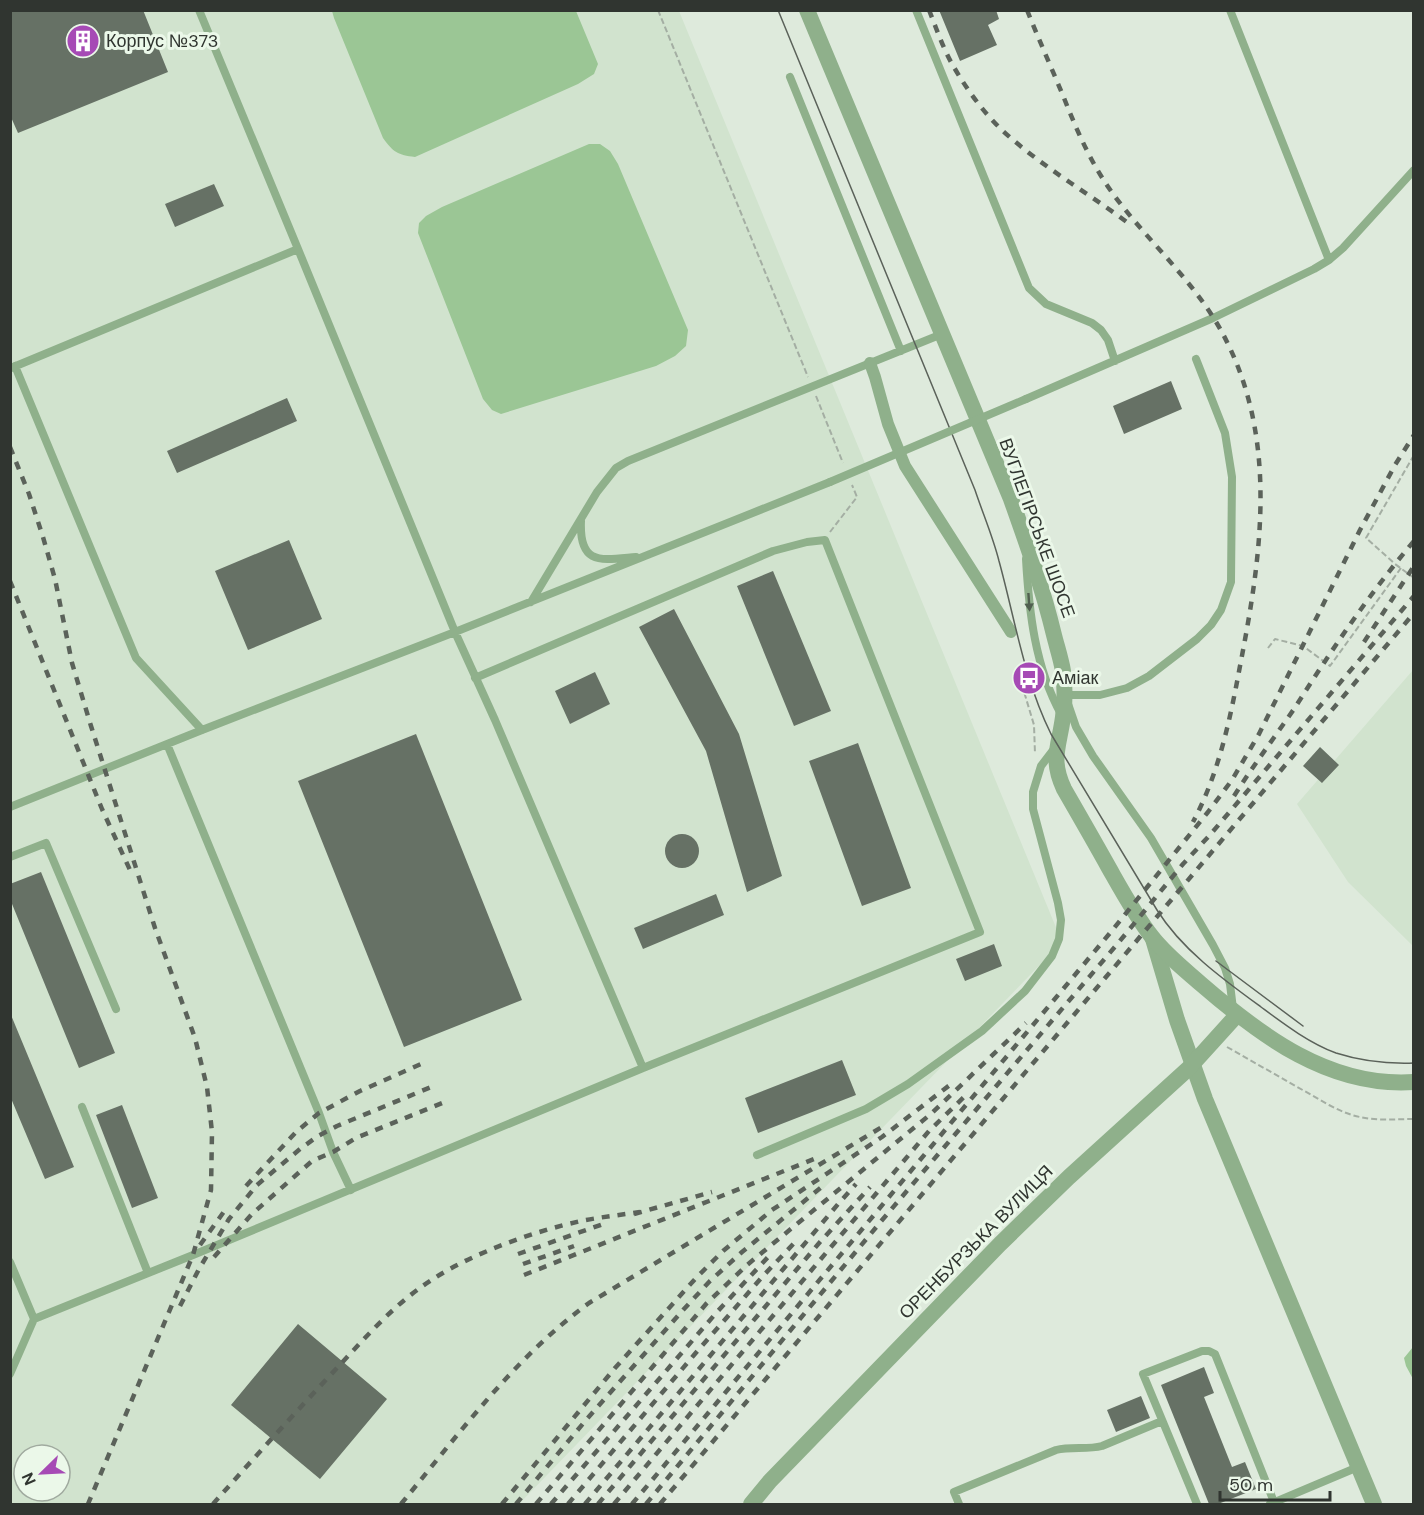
<svg xmlns="http://www.w3.org/2000/svg" width="1424" height="1515" font-family="'DM Sans',sans-serif">
<style>
.built{fill:#d1e3ce;fill-rule:evenodd}
.water{fill:#9bc695}
.building{fill:#667165}
.lines{fill:none;stroke-linecap:round;stroke-linejoin:round}
.path{stroke:#a4aea3;stroke-width:2;stroke-dasharray:6 3;stroke-linecap:butt}
.service{stroke:#8fb08b;stroke-width:8}
.pedestrian{stroke:#8fb08b;stroke-width:12}
.minor{stroke:#8fb08b;stroke-width:16}
.tertiary{stroke:#8fb08b;stroke-width:16}
.tram{stroke:#5b625a;stroke-width:1.5}
.rail{stroke:#5b625a;stroke-width:4.5;stroke-dasharray:8 8;stroke-linecap:butt}
.service-bridge{stroke:#8fb08b;stroke-width:8}
.oneway{fill:#516050}
.labels{text-anchor:middle;stroke-width:6;stroke-linejoin:round;paint-order:stroke}
.poi-label{font-size:18px;fill:#303530;stroke:#ebf8e9;text-anchor:start}
.street-label{font-size:18px;fill:#303530;stroke:#ebf8e9}
</style>
<rect width="100%" height="100%" fill="#deeadc"/>
<path class="built" d="M 10,11 L 679,11 L 1062,942 L 519,1504 L 11,1504 ZM 24,1455 L 60,1455 L 60,1491 L 24,1491 Z
M 1413,670 L 1413,946 L 1348,882 L 1297,804 Z"/>
<path class="water" d="M 332,11 L 576,11 L 598,64 L 594,74 L 578,84 L 415,157 C 398,155 393,152 383,138 L 334,18 Z
M 589,144 L 600,144 L 610,151 L 618,164 L 688,330 L 686,346 L 675,356 L 656,366 L 501,414 L 492,410 L 483,399 L 418,233 L 419,223 L 426,216 L 442,207 Z
M 1413,1347 L 1413,1379 L 1406,1366 L 1404,1358 Z"/>
<path class="building" d="M 10,10 L 143,10 L 168,72 L 18,133 L 10,115 Z
M 939,10 L 996,10 L 999,19 L 988,25 L 997,45 L 960,61 Z
M 214,184 L 224,206 L 175,227 L 165,204 Z
M 1171,381 L 1182,409 L 1124,434 L 1113,406 Z
M 287,398 L 297,421 L 177,473 L 167,451 Z
M 289,540 L 322,619 L 248,650 L 215,571 Z
M 773,571 L 831,711 L 794,726 L 737,586 Z
M 674,609 L 739,734 L 782,876 L 747,892 L 706,751 L 639,627 Z
M 595,672 L 610,704 L 570,724 L 555,691 Z
M 416,734 L 522,1000 L 404,1047 L 298,781 Z
M 858,743 L 911,888 L 862,906 L 809,761 Z
M 1320,747 L 1339,765 L 1322,783 L 1303,766 Z
M665 851a17 17 0 1 1 34 0a17 17 0 1 1-34 0Z
M 41,872 L 115,1053 L 79,1068 L 10,899 L 10,884 Z
M 716,894 L 724,915 L 643,949 L 634,928 Z
M 994,944 L 1002,966 L 965,981 L 956,959 Z
M 11,1015 L 74,1167 L 45,1179 L 10,1096 Z
M 842,1060 L 856,1095 L 758,1133 L 745,1098 Z
M 122,1105 L 158,1198 L 132,1208 L 96,1115 Z
M 298,1324 L 387,1399 L 320,1479 L 231,1405 Z
M 1204,1367 L 1214,1393 L 1204,1397 L 1232,1467 L 1245,1462 L 1256,1489 L 1218,1504 L 1209,1504 L 1161,1385 Z
M 1141,1396 L 1150,1418 L 1116,1432 L 1107,1410 Z"/>
<g class="lines">
<path class="path" d="M 658,10 L 808,377
M 816,396 L 843,463
M 1414,455 L 1366,538 L 1395,564 L 1414,578
M 830,532 L 857,497 L 852,485
M 1268,648 L 1275,639 L 1303,646 L 1330,666 L 1401,568
M 1029,678 L 1022,685 L 1034,725 L 1035,754
M 1227,1047 L 1329,1105 C 1339,1110 1349,1115 1360,1117 C 1377,1121 1396,1119 1414,1119"/>
<path class="service" d="M 199,10 L 298,249 L 455,632 L 495,720 L 643,1068
M 916,10 L 1029,288 L 1046,304 L 1092,323 L 1101,330 L 1108,340 L 1115,361
M 1230,10 L 1329,260
M 790,77 L 901,351
M 1196,359 L 1225,433 L 1232,477 L 1231,582 L 1221,610 L 1211,625 L 1197,639 L 1149,676 L 1127,688 L 1100,695 L 1065,695 L 1076,727 L 1093,756 L 1151,838 L 1213,945 L 1225,968 L 1230,984 L 1233,1009
M 15,366 L 136,658 L 202,730
M 11,368 L 298,249
M 1026,399 L 1213,318 L 1314,269 L 1329,260 L 1343,248 L 1414,170
M 581,521 C 579,566 601,560 636,557
M 1026,559 C 1029,612 1035,667 1061,714
M 531,602 L 597,492 L 616,468 L 628,461 L 942,334
M 167,744 L 319,1113 L 333,1152 L 351,1190
M 10,807 L 202,730 L 455,632 L 830,482
M 10,857 L 46,843 L 116,1009
M 82,1107 L 148,1273
M 757,1155 L 866,1109 L 908,1084 L 982,1031 L 1025,991 L 1052,956 L 1059,939 L 1061,920 L 1058,903 L 1033,809 L 1033,792 L 1041,766 L 1054,749
M 10,1262 L 34,1319 L 10,1374
M 34,1319 L 193,1255 L 643,1068 L 980,932 L 825,540 L 807,542 L 773,551 L 475,678
M 959,1504 L 954,1492 L 1056,1450 C 1071,1446 1087,1450 1102,1446 L 1162,1421
M 1197,1504 L 1143,1374 L 1202,1351 L 1209,1351 L 1215,1354 L 1274,1502
M 1270,1504 L 1358,1467"/>
<path class="pedestrian" d="M 870,363 L 875,377 L 888,424 L 905,466 L 1011,632"/>
<path class="minor" d="M 1153,939 L 1177,1020 L 1205,1099 L 1374,1504"/>
<path class="tertiary" d="M 807,10 L 1011,499 C 1027,544 1043,589 1054,635 C 1057,647 1061,659 1063,671 C 1065,686 1065,702 1063,717 C 1059,747 1050,759 1064,789 C 1079,815 1094,841 1109,868 C 1122,891 1135,915 1152,937 C 1166,955 1184,969 1201,984 C 1261,1036 1330,1088 1414,1082
M 751,1504 L 770,1481 L 1000,1244 L 1069,1177 L 1189,1068 L 1237,1015"/>
<path class="tram" d="M 778,10 L 975,490 C 983,514 993,537 999,561 C 1015,619 1024,680 1051,734 L 1157,910 C 1182,950 1224,980 1261,1007 C 1284,1024 1309,1043 1336,1053 C 1361,1061 1387,1064 1414,1063
M 1216,961 L 1303,1026"/>
<path class="rail" d="M 929,10 C 937,30 944,51 955,69 C 968,91 984,113 1003,131 C 1042,167 1090,194 1132,226
M 1027,10 C 1039,40 1052,69 1064,98 C 1077,131 1091,163 1111,191 C 1148,243 1199,284 1227,342 C 1278,445 1261,558 1240,666 C 1230,720 1219,773 1193,822
M 10,447 L 29,494 L 43,537 L 55,579 L 72,663 L 91,726 L 155,928 L 195,1038 L 207,1087 L 212,1132 L 211,1190 L 193,1255 L 88,1504
M 10,581 L 102,809 L 130,870
M 1364,642 L 1414,566
M 1234,796 C 1253,766 1274,738 1294,709 C 1331,651 1369,594 1414,541
M 246,1186 L 296,1132 L 319,1113 L 360,1091 L 421,1064
M 634,1214 L 712,1192
M 200,1245 L 228,1206
M 518,1254 L 606,1223
M 214,1257 L 252,1214 L 312,1161 L 333,1152 L 356,1138 L 447,1101
M 523,1264 L 574,1246
M 524,1275 L 819,1157
M 180,1306 L 199,1269 L 229,1219 L 257,1185 L 300,1149 L 318,1136 L 337,1126 L 436,1085
M 213,1504 C 253,1459 294,1414 336,1369 C 366,1337 395,1303 433,1279 C 473,1253 535,1231 581,1221 C 601,1217 620,1215 640,1212
M 401,1504 C 459,1434 515,1357 589,1303 L 882,1127
M 502,1504 L 615,1368 L 696,1278 L 723,1251 L 772,1210 L 882,1137 L 955,1081
M 516,1504 L 586,1420 L 684,1309 L 710,1281 L 742,1252 L 824,1185
M 536,1504 L 706,1304 L 747,1265 L 932,1113 L 1026,1023
M 551,1504 L 717,1312 L 769,1256
M 568,1504 L 694,1355 L 763,1276 L 798,1239
M 585,1504 L 839,1203 L 856,1184
M 598,1504 L 820,1242 L 870,1187
M 614,1504 L 929,1131 L 965,1096
M 632,1504 L 1110,933 L 1208,812 L 1232,780 L 1259,734 L 1360,530 L 1395,465 L 1414,435
M 646,1504 L 883,1219 L 1119,942 L 1183,864 L 1209,836 L 1414,596
M 660,1504 L 1414,613"/>
<path class="service-bridge" d="M 830,482 L 1026,399"/>
</g>
<defs><path id="oneway-solid" d="M-6-.8H1V-3.2L6.5 0L1 3.2V.8H-6Z" transform="scale(1.5)"/></defs>
<use class="oneway" href="#oneway-solid" transform="translate(1029 602) rotate(86)"/>
<defs>
<g id="building-disc" transform="scale(1.725)"><circle r="9.5" fill="#a64ab5" stroke="#ebf8e9"/><path d="M-4-6H4V6H1V3H-1V6H-4ZM-2.5-4.3h1.7v1.8h-1.7ZM.8-4.3h1.7v1.8H.8ZM-2.5-1h1.7V.8h-1.7ZM.8-1h1.7V.8H.8Z" fill="#fff"/></g>
<g id="bus-disc" transform="scale(1.725)"><circle r="9.5" fill="#a64ab5" stroke="#ebf8e9"/><path d="M-5-6H5V4H4V6H2V4H-2V6H-4V4H-5ZM-3.5-4V0h7V-4ZM-3.5 1.2v1.5H-2V1.2ZM2 1.2v1.5H3.5V1.2Z" fill="#fff"/></g>
</defs>
<g fill-rule="evenodd">
<use href="#building-disc" x="83" y="41"/>
<use href="#bus-disc" x="1029" y="678"/>
</g>
<g class="labels">
<g class="poi-label">
<text x="106" y="47">Корпус №373</text>
<text x="1052" y="684">Аміак</text>
</g>
<g class="street-label">
<text transform="translate(1037 528) rotate(70)" y="6">ВУГЛЕГІРСЬКЕ ШОСЕ</text>
<text transform="translate(976 1242) rotate(-45)" y="6">ОРЕНБУРЗЬКА ВУЛИЦЯ</text>
</g>
</g>
<rect width="1424" height="1515" fill="none" stroke="#303530" stroke-width="24"/>
<g transform="translate(42 1473) rotate(246)"><circle r="28" fill="#ebf8e9" stroke="#a0aa9f" stroke-width="1.5"/>
<path d="M0-4.5L10 22L0 15L-10 22Z" fill="#a64ab5"/>
<text y="-9" font-size="16" font-weight="bold" text-anchor="middle" fill="#303530">N</text>
</g>
<path d="M1220 1491v9h110v-9" fill="none" stroke="#303530" stroke-width="3"/>
<text x="1229" y="1491" font-size="18" fill="#303530" stroke="#ebf8e9" stroke-width="4.5" paint-order="stroke">50 m</text>
</svg>
